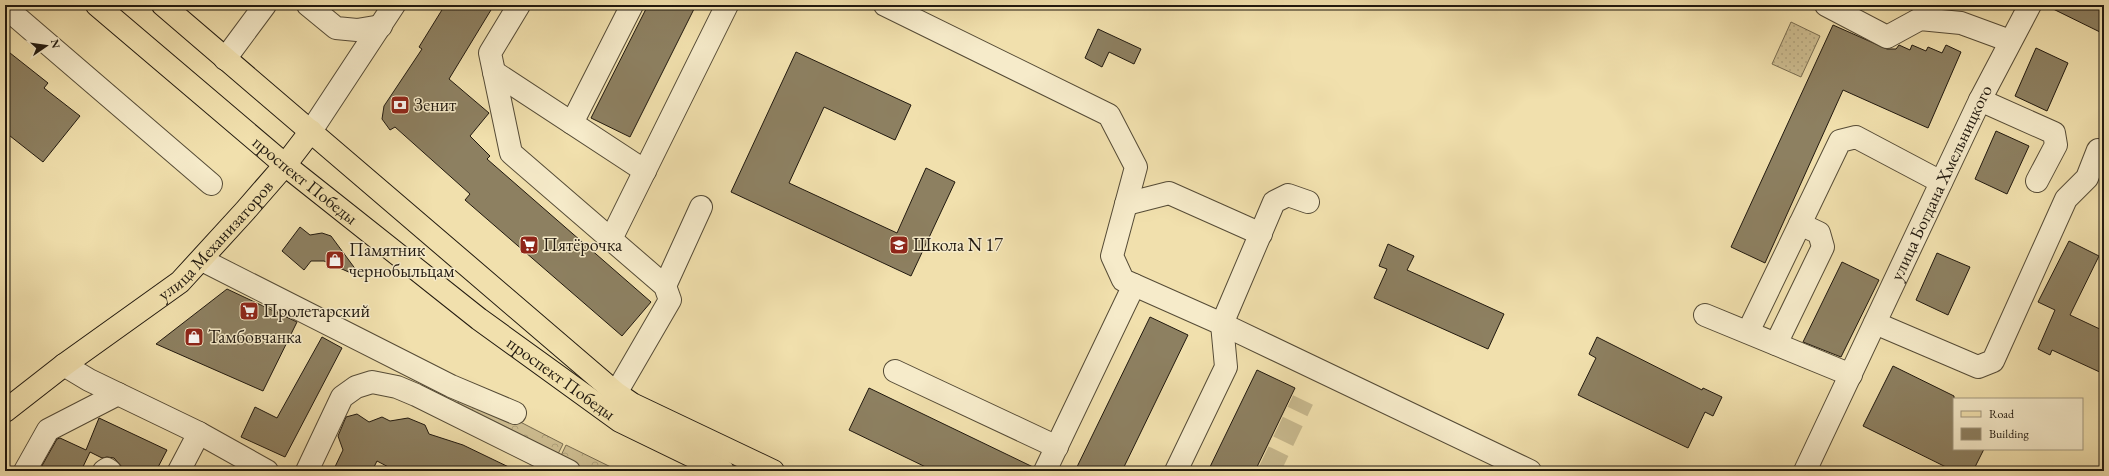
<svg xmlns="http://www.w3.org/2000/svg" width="2109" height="476" font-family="'EB Garamond',serif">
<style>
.forest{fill:url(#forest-crowns);stroke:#786c50}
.park{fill:url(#park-dots);stroke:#786c50}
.building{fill:#8d8061;stroke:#21190f}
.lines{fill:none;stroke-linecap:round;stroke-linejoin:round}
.minor-tunnel{stroke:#c7b88d;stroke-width:22;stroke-dasharray:22 11;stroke-linecap:butt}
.minor-casing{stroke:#554b36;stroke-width:24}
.major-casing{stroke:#21190f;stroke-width:24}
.minor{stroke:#f6ebca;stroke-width:22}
.major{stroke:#f1e0ad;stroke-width:22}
.labels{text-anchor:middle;stroke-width:3;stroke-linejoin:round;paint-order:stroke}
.poi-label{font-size:18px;fill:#21190f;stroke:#f6ebca;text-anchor:start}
.street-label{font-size:18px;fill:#21190f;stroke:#f6ebca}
</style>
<defs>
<pattern id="forest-crowns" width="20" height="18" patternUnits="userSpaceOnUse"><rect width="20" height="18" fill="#cebe92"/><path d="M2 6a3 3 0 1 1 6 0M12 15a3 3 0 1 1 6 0" fill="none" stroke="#b1a37d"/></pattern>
<pattern id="park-dots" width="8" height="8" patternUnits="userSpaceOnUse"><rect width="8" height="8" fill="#cebe92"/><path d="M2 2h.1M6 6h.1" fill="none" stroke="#b1a37d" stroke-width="1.8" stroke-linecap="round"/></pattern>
</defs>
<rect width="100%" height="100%" fill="#f1e0ad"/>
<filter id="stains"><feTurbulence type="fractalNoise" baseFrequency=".005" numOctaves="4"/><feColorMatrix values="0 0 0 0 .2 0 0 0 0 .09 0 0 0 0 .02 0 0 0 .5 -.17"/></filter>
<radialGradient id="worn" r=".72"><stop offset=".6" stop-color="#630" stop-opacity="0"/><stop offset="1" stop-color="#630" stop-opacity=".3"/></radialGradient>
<path class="forest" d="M 464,393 L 563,444 L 554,462 L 453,411 Z
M 566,445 L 619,471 L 572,471 L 557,464 Z"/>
<path class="park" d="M 1791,22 L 1820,36 L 1801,77 L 1772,64 Z"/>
<path class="building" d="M 445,5 L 494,5 L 449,79 L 489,113 L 470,136 L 490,156 L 487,159 L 651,302 L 622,336 L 465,200 L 470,194 L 395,127 L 390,130 L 382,119 L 384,106 L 422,49 L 419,47 Z
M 648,5 L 696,5 L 630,137 L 591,118 Z
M 2045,5 L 2104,5 L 2104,34 Z
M 1833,25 L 1887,49 L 1896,49 L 1899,45 L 1910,50 L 1912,45 L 1926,51 L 1928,47 L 1942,53 L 1946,45 L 1961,52 L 1928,128 L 1843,90 L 1765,263 L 1731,247 Z
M 1098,29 L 1141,49 L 1134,64 L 1109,52 L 1102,67 L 1085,58 Z
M 2036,48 L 2068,63 L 2047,111 L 2015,96 Z
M 5,49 L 48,83 L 44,88 L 80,116 L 43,162 L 5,132 Z
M 796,52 L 911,105 L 895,140 L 824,107 L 789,183 L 897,233 L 926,168 L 955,182 L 911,276 L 731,192 Z
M 1996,131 L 2029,146 L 2007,194 L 1975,179 Z
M 300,227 L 310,235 L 322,233 L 331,236 L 362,278 L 324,261 L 311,261 L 304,270 L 282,251 Z
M 2069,241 L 2099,256 L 2070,315 L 2104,331 L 2104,374 L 2052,350 L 2050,355 L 2038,349 L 2055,310 L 2038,302 Z
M 1388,244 L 1414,256 L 1407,270 L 1504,314 L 1488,349 L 1374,298 L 1387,269 L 1379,266 Z
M 1937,253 L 1970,267 L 1948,315 L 1916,300 Z
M 1842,262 L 1879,280 L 1841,357 L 1803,342 Z
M 227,289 L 297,322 L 263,391 L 156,344 Z
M 1150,317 L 1188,335 L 1122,471 L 1075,471 Z
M 322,337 L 342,348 L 285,457 L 241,437 L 255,407 L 277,418 Z
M 1597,337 L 1702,390 L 1703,388 L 1722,397 L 1713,416 L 1705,412 L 1688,448 L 1578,395 L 1596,358 L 1589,354 Z
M 1893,366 L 1954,396 L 1954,449 L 1984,449 L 1973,471 L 1954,471 L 1863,426 Z
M 1257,370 L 1295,388 L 1255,471 L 1208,471 Z
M 869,388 L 1033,467 L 1033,471 L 934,471 L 849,430 Z
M 357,414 L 369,422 L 382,417 L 390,421 L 408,418 L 425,425 L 429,434 L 463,445 L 517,471 L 396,471 L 377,461 L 372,471 L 333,471 L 343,450 L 338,436 L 346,417 Z
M 99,418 L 167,450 L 156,471 L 129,471 L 122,467 L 114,458 L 107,457 L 102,458 L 90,452 L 81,471 L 39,471 L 57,439 L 60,438 L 86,450 Z"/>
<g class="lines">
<path class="minor-tunnel" d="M 1269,471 L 1303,400"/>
<g class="minor-casing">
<g id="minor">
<path d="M 308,5 L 336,28 L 357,30 L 381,26"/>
<path d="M 519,5 L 490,53 L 511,153 L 665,286 L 670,300 L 616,393"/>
<path d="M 885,5 L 1109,115 L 1136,167 L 1112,256 L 1123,280 L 1222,324 L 1530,471"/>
<path d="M 1826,5 L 1887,37 L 1920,19 L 1961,23 L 2010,41"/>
<path d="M 5,7 L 211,184"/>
<path d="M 225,59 L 265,5"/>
<path d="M 494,72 L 645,171"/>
<path d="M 1980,100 L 2054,133 L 2056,145 L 2037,181"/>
<path d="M 572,123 L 632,5"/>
<path d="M 311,131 L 394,5"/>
<path d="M 1126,204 L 1169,193 L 1261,234"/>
<path d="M 611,239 L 727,5"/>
<path d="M 202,260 L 451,386 L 515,413"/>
<path d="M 665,286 L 701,207"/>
<path d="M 1705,315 L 1851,375"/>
<path d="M 1875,323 L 1978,367 L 1993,361 L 2066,199 L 2087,178 L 2098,150"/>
<path d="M 1748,332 L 1840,141 L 1856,137 L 1941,182"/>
<path d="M 1776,344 L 1823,247 L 1819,233 L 1800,224"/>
<path d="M 64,365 L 89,380 L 199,433 L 267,471"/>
<path d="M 895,371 L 1057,447"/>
<path d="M 25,471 L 48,430 L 118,394"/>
<path d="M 104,471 L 107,469 L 110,471"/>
<path d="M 179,471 L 199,433"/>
<path d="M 307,471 L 342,397 L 356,387 L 372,382 L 397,387 L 416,395 L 569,471"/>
<path d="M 1045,471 L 1134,285"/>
<path d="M 1176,471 L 1226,367 L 1222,324 L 1274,202 L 1288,195 L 1308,202"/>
<path id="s1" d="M 1805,471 L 1980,100 L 2030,5"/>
</g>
</g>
<g class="major-casing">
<g id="major">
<path id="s2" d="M 97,5 L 285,165 L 479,319 L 620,421 L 723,471"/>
<path d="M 163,5 L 616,393 L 632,404 L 773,471"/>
<path id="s3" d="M 5,411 L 64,365 L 180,282 L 245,211 L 285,165 L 311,131"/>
</g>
</g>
<use href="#minor" class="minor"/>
<use href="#major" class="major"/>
</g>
<defs>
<g id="bank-square" transform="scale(1)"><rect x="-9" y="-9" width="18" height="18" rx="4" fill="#8f2418" stroke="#f6ebca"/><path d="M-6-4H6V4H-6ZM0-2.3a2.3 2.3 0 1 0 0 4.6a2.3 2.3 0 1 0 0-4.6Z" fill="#fff"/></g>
<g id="supermarket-square" transform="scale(1)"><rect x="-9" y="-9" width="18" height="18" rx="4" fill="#8f2418" stroke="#f6ebca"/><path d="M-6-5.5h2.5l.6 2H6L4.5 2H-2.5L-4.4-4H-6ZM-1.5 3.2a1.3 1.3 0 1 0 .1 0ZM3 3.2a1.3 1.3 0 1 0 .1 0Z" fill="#fff"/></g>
<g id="school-square" transform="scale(1)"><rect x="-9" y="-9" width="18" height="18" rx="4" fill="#8f2418" stroke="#f6ebca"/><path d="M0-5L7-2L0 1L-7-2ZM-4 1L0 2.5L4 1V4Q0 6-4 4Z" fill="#fff"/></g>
<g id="shop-square" transform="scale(1)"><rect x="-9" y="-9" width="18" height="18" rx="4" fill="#8f2418" stroke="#f6ebca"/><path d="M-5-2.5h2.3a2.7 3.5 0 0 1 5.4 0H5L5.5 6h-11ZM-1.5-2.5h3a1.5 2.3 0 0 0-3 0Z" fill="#fff"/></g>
</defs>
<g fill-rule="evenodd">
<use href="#bank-square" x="400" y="105"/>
<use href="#supermarket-square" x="529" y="245"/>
<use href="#school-square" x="899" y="245"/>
<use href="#shop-square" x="335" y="260"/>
<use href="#supermarket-square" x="249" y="311"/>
<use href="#shop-square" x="194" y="337"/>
</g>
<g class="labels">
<g class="poi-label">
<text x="414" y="111">Зенит</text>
<text x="543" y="251">Пятёрочка</text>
<text x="913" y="251">Школа N 17</text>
<text x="349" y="256">Памятник<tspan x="349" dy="21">чернобыльцам</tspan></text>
<text x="263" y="317">Пролетарский</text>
<text x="208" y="343">Тамбовчанка</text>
</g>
<g class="street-label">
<text dy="6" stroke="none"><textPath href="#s2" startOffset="272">проспект Победы</textPath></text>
<text dy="6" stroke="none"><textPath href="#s1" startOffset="319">улица Богдана Хмельницкого</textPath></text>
<text dy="6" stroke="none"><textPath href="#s3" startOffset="272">улица Механизаторов</textPath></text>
<text dy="6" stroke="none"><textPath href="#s2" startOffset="596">проспект Победы</textPath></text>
</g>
</g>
<rect width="2109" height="476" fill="none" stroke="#f1e0ad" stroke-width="20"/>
<rect x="6" y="6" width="2097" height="464" fill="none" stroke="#21190f" stroke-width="2"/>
<rect x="10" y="10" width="2089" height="456" fill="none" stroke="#21190f"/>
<rect x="1953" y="398" width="130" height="52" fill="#f6ebca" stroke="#a1977f"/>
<rect x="1961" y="411" width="20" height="6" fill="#f1e0ad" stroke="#a1977f"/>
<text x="1989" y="418" font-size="12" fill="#21190f">Road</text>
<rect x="1961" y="428" width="20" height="12" fill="#8d8061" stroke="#a1977f"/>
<text x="1989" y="438" font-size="12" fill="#21190f">Building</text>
<g transform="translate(46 46) rotate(77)" stroke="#f6ebca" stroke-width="3" paint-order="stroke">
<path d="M0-3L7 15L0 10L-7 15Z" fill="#21190f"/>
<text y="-6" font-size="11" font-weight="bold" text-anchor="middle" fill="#21190f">N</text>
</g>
<rect width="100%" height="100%" filter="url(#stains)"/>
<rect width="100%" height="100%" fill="url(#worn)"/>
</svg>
